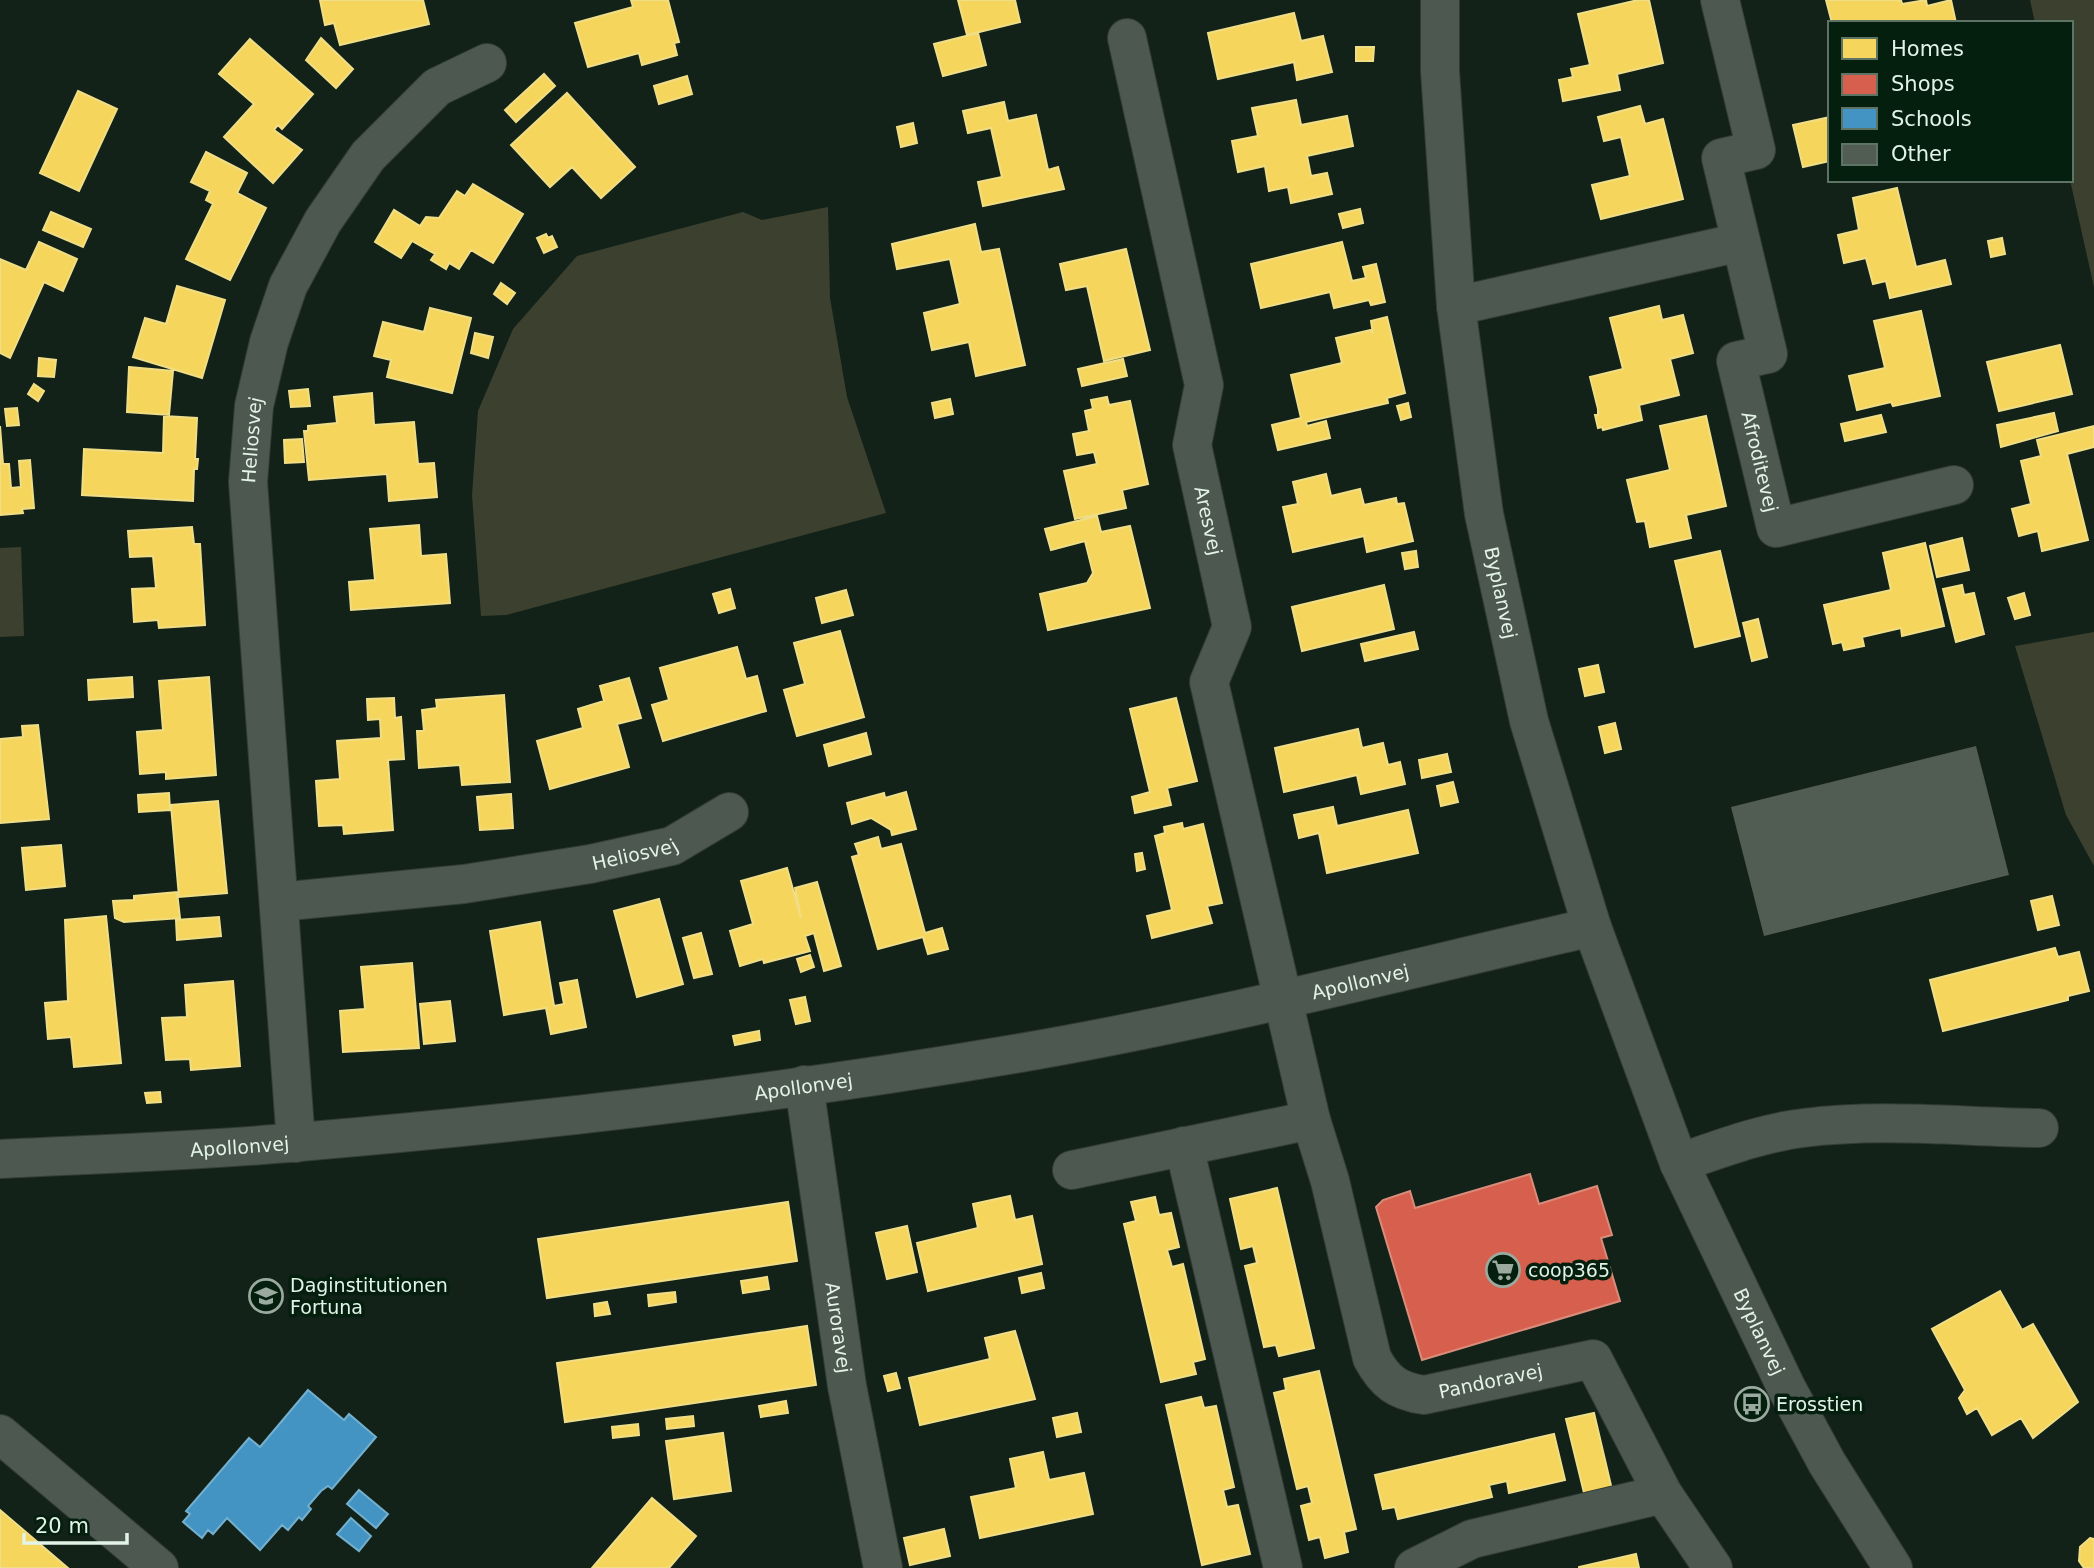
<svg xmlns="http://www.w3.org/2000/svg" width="2094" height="1568" font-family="'DejaVu Sans',sans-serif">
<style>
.green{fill:#3c402f}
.homes{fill:#f6d55c;stroke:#f0de86;stroke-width:2}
.shops{fill:#d6604d;stroke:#da8c7b;stroke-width:2}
.schools{fill:#4393c3;stroke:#73b0ce;stroke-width:2}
.building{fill:#515c52}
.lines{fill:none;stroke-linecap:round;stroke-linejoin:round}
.minor-casing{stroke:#333d36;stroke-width:40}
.minor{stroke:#4d5850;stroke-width:38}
.labels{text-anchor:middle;stroke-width:7;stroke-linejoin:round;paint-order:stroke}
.street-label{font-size:19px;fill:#e2f3e7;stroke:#041f0e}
.poi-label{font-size:19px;fill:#e2f3e7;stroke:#041f0e;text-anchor:start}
</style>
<rect width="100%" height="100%" fill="#132219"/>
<path class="green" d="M 2030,0 L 2094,0 L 2094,287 L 2070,180 L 2071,23 L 2035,23 Z
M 828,207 L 830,298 L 847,397 L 886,513 L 506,615 L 481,616 L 472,495 L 478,411 L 513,329 L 577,256 L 743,212 L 762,220 Z
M 21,547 L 24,636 L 0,637 L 0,548 Z
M 2094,632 L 2094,866 L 2066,815 L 2015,646 Z"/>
<path class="homes" d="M 320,0 L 423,0 L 429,24 L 340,45 L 334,23 L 325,25 Z
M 631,0 L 668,0 L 679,42 L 674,43 L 677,55 L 642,65 L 639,53 L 588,67 L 575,23 L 633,7 Z
M 958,0 L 1015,0 L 1020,22 L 967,35 Z
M 1638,0 L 1649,0 L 1663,63 L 1617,74 L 1620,90 L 1563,101 L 1559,80 L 1573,77 L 1571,69 L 1590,65 L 1578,14 Z
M 1826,0 L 1901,0 L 1902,4 L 1926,0 L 1927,6 L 1951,0 L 1956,23 L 1832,23 Z
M 1294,13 L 1301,41 L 1323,36 L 1332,72 L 1297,80 L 1294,62 L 1218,79 L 1208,33 Z
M 978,33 L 986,65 L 943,76 L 934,44 Z
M 321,38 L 353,69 L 336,88 L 306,60 Z
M 250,39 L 313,94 L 282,129 L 278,125 L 274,130 L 302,150 L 273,183 L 224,137 L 254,104 L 219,74 Z
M 1356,47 L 1374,47 L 1373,61 L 1356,61 Z
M 544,74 L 555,86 L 516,122 L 505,110 Z
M 687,76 L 692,94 L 659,104 L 654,86 Z
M 78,91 L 117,109 L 79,191 L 40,173 Z
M 567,93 L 635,167 L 601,198 L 572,167 L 550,187 L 511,145 Z
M 1296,100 L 1301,125 L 1347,116 L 1353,146 L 1307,156 L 1311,176 L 1327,173 L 1332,194 L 1291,203 L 1288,187 L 1269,191 L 1265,166 L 1238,172 L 1232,141 L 1258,136 L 1252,108 Z
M 1004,102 L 1008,121 L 1036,115 L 1048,170 L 1058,167 L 1064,189 L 983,206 L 978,182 L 1002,177 L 991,128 L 968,133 L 963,111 Z
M 1640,106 L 1645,124 L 1663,119 L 1683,199 L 1601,219 L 1592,185 L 1630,176 L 1621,137 L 1604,141 L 1598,117 Z
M 1830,117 L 1830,161 L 1803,167 L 1793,125 Z
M 913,123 L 917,143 L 901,147 L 897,127 Z
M 206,152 L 247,173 L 237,193 L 266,208 L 230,280 L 186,259 L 213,204 L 206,200 L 210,191 L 191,182 Z
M 473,184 L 523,214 L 493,263 L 471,250 L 459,269 L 449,263 L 446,269 L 431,260 L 435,254 L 412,241 L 401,258 L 375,242 L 394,210 L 420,226 L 426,217 L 439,218 L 457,191 L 465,196 Z
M 1897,188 L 1916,267 L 1945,260 L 1951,284 L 1890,298 L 1886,281 L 1873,284 L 1866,258 L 1844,263 L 1838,235 L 1859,230 L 1853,198 Z
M 1360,209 L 1363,223 L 1343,228 L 1339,214 Z
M 51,212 L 91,229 L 83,247 L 43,230 Z
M 975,224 L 981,252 L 999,249 L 1025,365 L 976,376 L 969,342 L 932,350 L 924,313 L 960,304 L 950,259 L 897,269 L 892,244 Z
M 546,234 L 548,238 L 552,236 L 557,247 L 544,253 L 537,238 Z
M 2002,238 L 2005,254 L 1991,257 L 1988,241 Z
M 39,242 L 77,259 L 63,291 L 44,282 L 10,358 L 0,353 L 0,259 L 26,270 Z
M 1342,242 L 1352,281 L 1366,278 L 1363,267 L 1376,264 L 1385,302 L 1371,305 L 1369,300 L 1334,308 L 1330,292 L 1261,308 L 1251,264 Z
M 1126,249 L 1150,350 L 1104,361 L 1087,286 L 1066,290 L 1060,264 Z
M 501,283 L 515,293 L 507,304 L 494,294 Z
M 177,286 L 225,300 L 202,378 L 133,357 L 145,318 L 166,324 Z
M 1659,306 L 1662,320 L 1683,315 L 1693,353 L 1670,359 L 1679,395 L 1639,405 L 1642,420 L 1603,430 L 1602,427 L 1598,428 L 1595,415 L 1598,415 L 1598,409 L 1590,377 L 1623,369 L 1610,318 Z
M 430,308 L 471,318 L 452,393 L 387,377 L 391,360 L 374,356 L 383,322 L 424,332 Z
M 1921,311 L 1940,396 L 1893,406 L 1891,402 L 1857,410 L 1849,376 L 1885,368 L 1874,321 Z
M 1387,317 L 1405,393 L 1387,398 L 1388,403 L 1306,422 L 1307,426 L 1326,421 L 1330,438 L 1278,450 L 1272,425 L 1301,418 L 1291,375 L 1342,363 L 1336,338 L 1371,330 L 1373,334 L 1371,321 Z
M 475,333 L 493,337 L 488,358 L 471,353 Z
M 2060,345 L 2072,394 L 1999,411 L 1987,362 Z
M 39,358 L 56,360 L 54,377 L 38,376 Z
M 1123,359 L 1127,376 L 1082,386 L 1078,369 Z
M 129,367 L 173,371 L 169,415 L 127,412 Z
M 34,384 L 44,391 L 38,401 L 28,394 Z
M 308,389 L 310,406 L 291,407 L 289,391 Z
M 372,393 L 374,425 L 414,422 L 418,464 L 434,463 L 437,497 L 389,501 L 387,474 L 309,480 L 304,431 L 308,431 L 308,426 L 337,423 L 334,397 Z
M 1107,397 L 1109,405 L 1130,401 L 1148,484 L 1122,490 L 1126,508 L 1075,519 L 1064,471 L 1097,464 L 1094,452 L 1077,455 L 1073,434 L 1089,431 L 1085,411 L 1093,409 L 1091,400 Z
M 950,399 L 953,414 L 935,418 L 932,403 Z
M 1408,403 L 1411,417 L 1401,420 L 1397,406 Z
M 17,408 L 19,425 L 7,426 L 5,409 Z
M 2054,413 L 2058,431 L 2001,447 L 1997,425 Z
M 1881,415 L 1886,432 L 1845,441 L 1841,424 Z
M 164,416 L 197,418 L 195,459 L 198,459 L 197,469 L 194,469 L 193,501 L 82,495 L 84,449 L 163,453 Z
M 1706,416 L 1726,506 L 1686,515 L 1691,538 L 1650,547 L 1645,521 L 1637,522 L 1627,480 L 1670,470 L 1660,426 Z
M 0,426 L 3,464 L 9,464 L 11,488 L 21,487 L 19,461 L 30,460 L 34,508 L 22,509 L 23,513 L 0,515 Z
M 2094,426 L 2094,447 L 2067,454 L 2088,540 L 2042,551 L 2038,531 L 2019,536 L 2012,509 L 2031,504 L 2021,461 L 2041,456 L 2037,440 Z
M 302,439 L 304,462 L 285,463 L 284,440 Z
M 1326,474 L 1331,496 L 1360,489 L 1364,505 L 1396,498 L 1397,504 L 1404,503 L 1413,541 L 1367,552 L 1364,536 L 1293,552 L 1283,507 L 1298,504 L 1293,482 Z
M 1097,516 L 1101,532 L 1130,526 L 1150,608 L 1048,630 L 1040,594 L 1087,583 L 1093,573 L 1085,541 L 1051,550 L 1045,529 Z
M 419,525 L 421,556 L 446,554 L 450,603 L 351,610 L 349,582 L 375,580 L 370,529 Z
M 192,527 L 194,544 L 200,544 L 205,625 L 159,628 L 158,620 L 134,622 L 132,589 L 156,588 L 153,556 L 130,557 L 128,531 Z
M 1962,538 L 1969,570 L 1937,577 L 1930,546 Z
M 1925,543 L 1944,626 L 1902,636 L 1901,628 L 1862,637 L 1864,646 L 1844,650 L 1842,642 L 1833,644 L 1824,605 L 1891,590 L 1883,553 Z
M 1416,551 L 1418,567 L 1405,569 L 1402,553 Z
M 1720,551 L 1740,636 L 1695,647 L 1675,561 Z
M 1384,585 L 1394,629 L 1302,651 L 1292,607 Z
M 1962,585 L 1964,595 L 1974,593 L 1984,634 L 1956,642 L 1943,589 Z
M 730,589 L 735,608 L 719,613 L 713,594 Z
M 846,590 L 853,615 L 822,623 L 816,598 Z
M 2024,593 L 2030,615 L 2015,619 L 2008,598 Z
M 1758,619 L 1767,657 L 1752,661 L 1743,623 Z
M 840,631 L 864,717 L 797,736 L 784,690 L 805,684 L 794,643 Z
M 1414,632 L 1418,649 L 1365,661 L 1361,644 Z
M 737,647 L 746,679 L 757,676 L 766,711 L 663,741 L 652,705 L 669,700 L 660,668 Z
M 1598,665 L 1604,692 L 1585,696 L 1579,669 Z
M 132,677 L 133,697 L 89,700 L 88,680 Z
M 209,677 L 216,775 L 166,779 L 166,772 L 140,774 L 137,732 L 163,730 L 159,681 Z
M 629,678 L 641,718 L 617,724 L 629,767 L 550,789 L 537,741 L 583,728 L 578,709 L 604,701 L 600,686 Z
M 504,695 L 510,782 L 462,785 L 460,765 L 419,768 L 417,731 L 424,731 L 422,710 L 437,708 L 436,700 Z
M 394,698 L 395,718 L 401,717 L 404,759 L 388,760 L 393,830 L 344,834 L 343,825 L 319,826 L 316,781 L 340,779 L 337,741 L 381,738 L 380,719 L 368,720 L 367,699 Z
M 1176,698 L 1197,781 L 1167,788 L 1171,805 L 1135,813 L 1132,797 L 1150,792 L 1130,709 Z
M 1615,723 L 1621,749 L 1605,753 L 1599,727 Z
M 38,725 L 49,819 L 0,823 L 0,739 L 23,737 L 22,726 Z
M 1358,729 L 1362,748 L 1383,743 L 1388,765 L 1400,762 L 1405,784 L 1361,794 L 1357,775 L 1284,792 L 1275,748 Z
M 866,733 L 871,754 L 829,766 L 824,745 Z
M 1447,754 L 1451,772 L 1422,778 L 1419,760 Z
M 1453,782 L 1458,802 L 1441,806 L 1437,786 Z
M 906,792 L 916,829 L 892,835 L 891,830 L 871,818 L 852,824 L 847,803 L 884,793 L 885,798 Z
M 169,793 L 170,810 L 139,812 L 138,795 Z
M 511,794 L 513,828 L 480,830 L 477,797 Z
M 218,801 L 227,893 L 179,897 L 171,805 Z
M 1333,807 L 1337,826 L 1408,810 L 1418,853 L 1327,873 L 1319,833 L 1299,838 L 1294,815 Z
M 1182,823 L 1183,829 L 1203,824 L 1222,903 L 1207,906 L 1212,923 L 1152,938 L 1147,916 L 1172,910 L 1155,836 L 1165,833 L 1164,827 Z
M 878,837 L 881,849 L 901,844 L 925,933 L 942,928 L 948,949 L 928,954 L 923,937 L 878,949 L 852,857 L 859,855 L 855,844 Z
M 61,845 L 65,886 L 26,890 L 22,848 Z
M 1142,853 L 1145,869 L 1137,871 L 1135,854 Z
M 787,868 L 801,918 L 795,888 L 817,882 L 841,966 L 824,971 L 814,933 L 805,936 L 810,951 L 764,963 L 763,959 L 740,966 L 730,931 L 753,924 L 741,881 Z
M 177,892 L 180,918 L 124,922 L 115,918 L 113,901 L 134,900 L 134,896 Z
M 2052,896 L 2059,925 L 2038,930 L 2031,901 Z
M 659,899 L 683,984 L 637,997 L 614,911 Z
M 106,916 L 121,1063 L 74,1067 L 71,1037 L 48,1039 L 45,1003 L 68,1001 L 65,920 Z
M 219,917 L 221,936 L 177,940 L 176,920 Z
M 540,922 L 554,1006 L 564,1004 L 560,983 L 577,980 L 586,1027 L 551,1034 L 546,1008 L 504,1015 L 490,931 Z
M 701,933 L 712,974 L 694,978 L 683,938 Z
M 2055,948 L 2058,957 L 2079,952 L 2089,991 L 2068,996 L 2068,1000 L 1943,1031 L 1930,980 Z
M 810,955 L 814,967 L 801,972 L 797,959 Z
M 412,963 L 419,1048 L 343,1052 L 340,1011 L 365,1009 L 361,967 Z
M 233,981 L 240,1066 L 191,1070 L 190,1059 L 166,1060 L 162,1018 L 187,1017 L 185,985 Z
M 805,997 L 810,1021 L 796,1024 L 790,1000 Z
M 450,1001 L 455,1041 L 424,1044 L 420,1004 Z
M 759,1031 L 760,1040 L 735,1045 L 733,1036 Z
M 160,1092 L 161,1102 L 147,1103 L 145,1093 Z
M 1277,1188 L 1314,1348 L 1279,1356 L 1276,1345 L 1264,1347 L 1245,1266 L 1257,1263 L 1253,1246 L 1241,1249 L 1230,1199 Z
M 1010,1196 L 1015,1220 L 1032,1216 L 1042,1264 L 928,1291 L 917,1243 L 978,1228 L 973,1204 Z
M 1155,1197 L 1159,1215 L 1171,1213 L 1179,1247 L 1167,1250 L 1172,1267 L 1183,1264 L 1205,1359 L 1193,1362 L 1196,1374 L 1161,1382 L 1124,1224 L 1136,1221 L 1131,1202 Z
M 788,1202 L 797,1261 L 547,1298 L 538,1239 Z
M 907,1226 L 917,1272 L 887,1279 L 876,1233 Z
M 1041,1273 L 1044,1288 L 1022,1293 L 1019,1278 Z
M 767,1277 L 769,1289 L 743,1293 L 741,1281 Z
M 2000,1291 L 2022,1330 L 2033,1324 L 2078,1402 L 2033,1438 L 2021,1418 L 1992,1435 L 1977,1408 L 1967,1414 L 1959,1398 L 1965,1390 L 1932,1329 Z
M 675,1292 L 676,1302 L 649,1306 L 648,1295 Z
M 607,1302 L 610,1314 L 595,1316 L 594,1304 Z
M 807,1326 L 816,1385 L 565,1422 L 557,1363 Z
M 1015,1331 L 1035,1399 L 920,1425 L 909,1378 L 990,1359 L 985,1338 Z
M 1319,1371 L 1356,1529 L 1344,1532 L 1348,1552 L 1325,1558 L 1320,1537 L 1309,1540 L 1301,1506 L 1312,1503 L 1308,1486 L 1297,1489 L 1274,1393 L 1286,1390 L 1284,1379 Z
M 896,1373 L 900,1388 L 888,1391 L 884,1376 Z
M 1201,1397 L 1204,1408 L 1216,1406 L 1234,1487 L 1223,1490 L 1227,1507 L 1238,1505 L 1250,1554 L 1202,1565 L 1166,1405 Z
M 786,1401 L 788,1413 L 761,1417 L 759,1406 Z
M 1077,1413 L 1081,1432 L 1057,1437 L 1053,1418 Z
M 1594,1413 L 1613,1494 L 1586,1501 L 1566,1419 Z
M 693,1416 L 694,1426 L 667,1429 L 666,1419 Z
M 638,1424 L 639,1435 L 613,1438 L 612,1427 Z
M 723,1433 L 731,1491 L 674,1499 L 666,1441 Z
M 1554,1434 L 1565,1480 L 1509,1493 L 1507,1481 L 1489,1485 L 1492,1497 L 1398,1519 L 1395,1507 L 1383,1509 L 1375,1475 Z
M 1043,1452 L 1049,1480 L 1084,1473 L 1093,1514 L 980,1538 L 971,1497 L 1016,1488 L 1010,1459 Z
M 652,1498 L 696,1536 L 669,1568 L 592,1568 Z
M 0,1510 L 68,1568 L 0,1568 Z
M 944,1529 L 950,1556 L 910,1565 L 904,1538 Z
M 2090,1538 L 2094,1539 L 2094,1568 L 2084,1568 L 2079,1561 L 2080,1547 Z
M 1636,1554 L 1639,1568 L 1579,1568 L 1579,1567 Z"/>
<path class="shops" d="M 1530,1174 L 1539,1204 L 1597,1186 L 1612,1235 L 1601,1238 L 1620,1301 L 1422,1360 L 1376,1207 L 1383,1200 L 1410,1191 L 1415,1208 Z"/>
<path class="schools" d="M 308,1390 L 344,1420 L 349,1414 L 376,1437 L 332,1489 L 328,1486 L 321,1491 L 308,1506 L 311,1509 L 302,1520 L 299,1517 L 288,1530 L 282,1525 L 260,1550 L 227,1518 L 213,1534 L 208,1530 L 202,1538 L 183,1522 L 190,1514 L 186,1511 L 249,1438 L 260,1447 Z
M 359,1490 L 388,1514 L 376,1528 L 347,1504 Z
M 351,1518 L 371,1536 L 359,1551 L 337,1534 Z"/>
<path class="building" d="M 1976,746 L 2009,875 L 1764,936 L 1731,807 Z"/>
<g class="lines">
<g class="minor-casing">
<g id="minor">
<path id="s1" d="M 1440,0 L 1440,71 L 1456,306 L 1484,514 L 1529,721 L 1592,927 L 1679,1163 L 1786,1387 L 1827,1463 L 1893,1568"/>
<path id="s2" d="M 1720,0 L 1756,150 L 1721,158 L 1768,354 L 1736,361 L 1776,528 L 1954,485"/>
<path id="s3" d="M 1127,38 L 1204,385 L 1192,445 L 1232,627 L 1209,682 L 1311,1120 L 1330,1181 L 1372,1358 C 1385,1382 1397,1391 1424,1395 L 1593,1359 L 1663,1494 L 1713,1568"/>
<path d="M 1456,306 L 1741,242"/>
<path id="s4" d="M 279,902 L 464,884 L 590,864 L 672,846 L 729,812"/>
<path id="s5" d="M 804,1085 L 847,1386 L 883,1568"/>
<path id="s6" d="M 296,1143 L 248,482 L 254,406 L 269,342 L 288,286 L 323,221 L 368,156 L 437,87 L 487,63"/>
<path d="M 1184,1146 L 1283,1568"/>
<path id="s7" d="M 0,1159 C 100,1154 200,1151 299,1142 C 538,1122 778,1094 1014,1054 C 1209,1021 1400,971 1592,927"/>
<path d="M 1679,1163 C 1720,1149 1761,1133 1803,1128 C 1880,1118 1962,1127 2039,1128"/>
<path d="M 1072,1170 L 1311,1120"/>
<path d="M 0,1434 L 159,1568"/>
<path d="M 1414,1568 L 1472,1539 L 1663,1494"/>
</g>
</g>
<use href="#minor" class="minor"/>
</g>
<defs>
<g id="supermarket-ring" transform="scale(1.75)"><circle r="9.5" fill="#041f0e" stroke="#9aaa9f" stroke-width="1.5"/><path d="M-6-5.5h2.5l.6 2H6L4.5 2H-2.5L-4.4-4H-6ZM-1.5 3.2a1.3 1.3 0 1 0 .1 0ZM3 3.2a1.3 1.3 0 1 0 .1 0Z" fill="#9aaa9f"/></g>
<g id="school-ring" transform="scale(1.75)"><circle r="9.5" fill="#041f0e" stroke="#9aaa9f" stroke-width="1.5"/><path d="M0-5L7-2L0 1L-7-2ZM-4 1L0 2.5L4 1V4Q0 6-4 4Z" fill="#9aaa9f"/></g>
<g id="bus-ring" transform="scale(1.75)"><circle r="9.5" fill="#041f0e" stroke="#9aaa9f" stroke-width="1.5"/><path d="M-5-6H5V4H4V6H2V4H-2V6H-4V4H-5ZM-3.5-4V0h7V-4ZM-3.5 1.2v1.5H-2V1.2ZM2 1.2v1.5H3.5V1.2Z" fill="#9aaa9f"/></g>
</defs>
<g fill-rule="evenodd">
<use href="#supermarket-ring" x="1503" y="1270"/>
<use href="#school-ring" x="266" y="1296"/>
<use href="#bus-ring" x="1752" y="1404"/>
</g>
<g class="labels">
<g class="street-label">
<text dy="7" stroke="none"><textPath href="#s6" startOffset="705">Heliosvej</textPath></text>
<text dy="7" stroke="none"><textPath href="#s2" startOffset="528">Afroditevej</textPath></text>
<text dy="7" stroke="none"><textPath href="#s3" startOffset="494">Aresvej</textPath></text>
<text dy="7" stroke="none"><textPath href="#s1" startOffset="597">Byplanvej</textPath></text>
<text dy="7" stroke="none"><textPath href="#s4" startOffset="359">Heliosvej</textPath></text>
<text dy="7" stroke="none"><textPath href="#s7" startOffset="1374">Apollonvej</textPath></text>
<text dy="7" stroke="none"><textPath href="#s7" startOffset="807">Apollonvej</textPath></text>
<text dy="7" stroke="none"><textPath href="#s7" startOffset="240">Apollonvej</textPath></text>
<text dy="7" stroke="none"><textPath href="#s5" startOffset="245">Auroravej</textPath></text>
<text dy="7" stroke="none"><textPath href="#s1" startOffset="1382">Byplanvej</textPath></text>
<text dy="7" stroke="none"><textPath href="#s3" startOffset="1493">Pandoravej</textPath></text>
</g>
<g class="poi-label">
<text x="1528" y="1277">coop365</text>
<text x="290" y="1292">Daginstitutionen<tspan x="290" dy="22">Fortuna</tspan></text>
<text x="1776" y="1411">Erosstien</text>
</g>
</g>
<rect x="1828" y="21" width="245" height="161" fill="#041f0e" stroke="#5d7465" stroke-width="2"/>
<rect x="1842" y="38" width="35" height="21" fill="#f6d55c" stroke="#5d7465" stroke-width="2"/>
<text x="1891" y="56" font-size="21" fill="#e2f3e7">Homes</text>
<rect x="1842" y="74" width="35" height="21" fill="#d6604d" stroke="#5d7465" stroke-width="2"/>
<text x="1891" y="91" font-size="21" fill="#e2f3e7">Shops</text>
<rect x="1842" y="108" width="35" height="21" fill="#4393c3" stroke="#5d7465" stroke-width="2"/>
<text x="1891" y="126" font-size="21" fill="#e2f3e7">Schools</text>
<rect x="1842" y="144" width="35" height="21" fill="#515c52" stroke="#5d7465" stroke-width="2"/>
<text x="1891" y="161" font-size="21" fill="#e2f3e7">Other</text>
<path d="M24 1533v10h103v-10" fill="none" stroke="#e2f3e7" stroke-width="3.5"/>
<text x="35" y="1533" font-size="21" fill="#e2f3e7" stroke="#041f0e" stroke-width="5" paint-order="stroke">20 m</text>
</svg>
